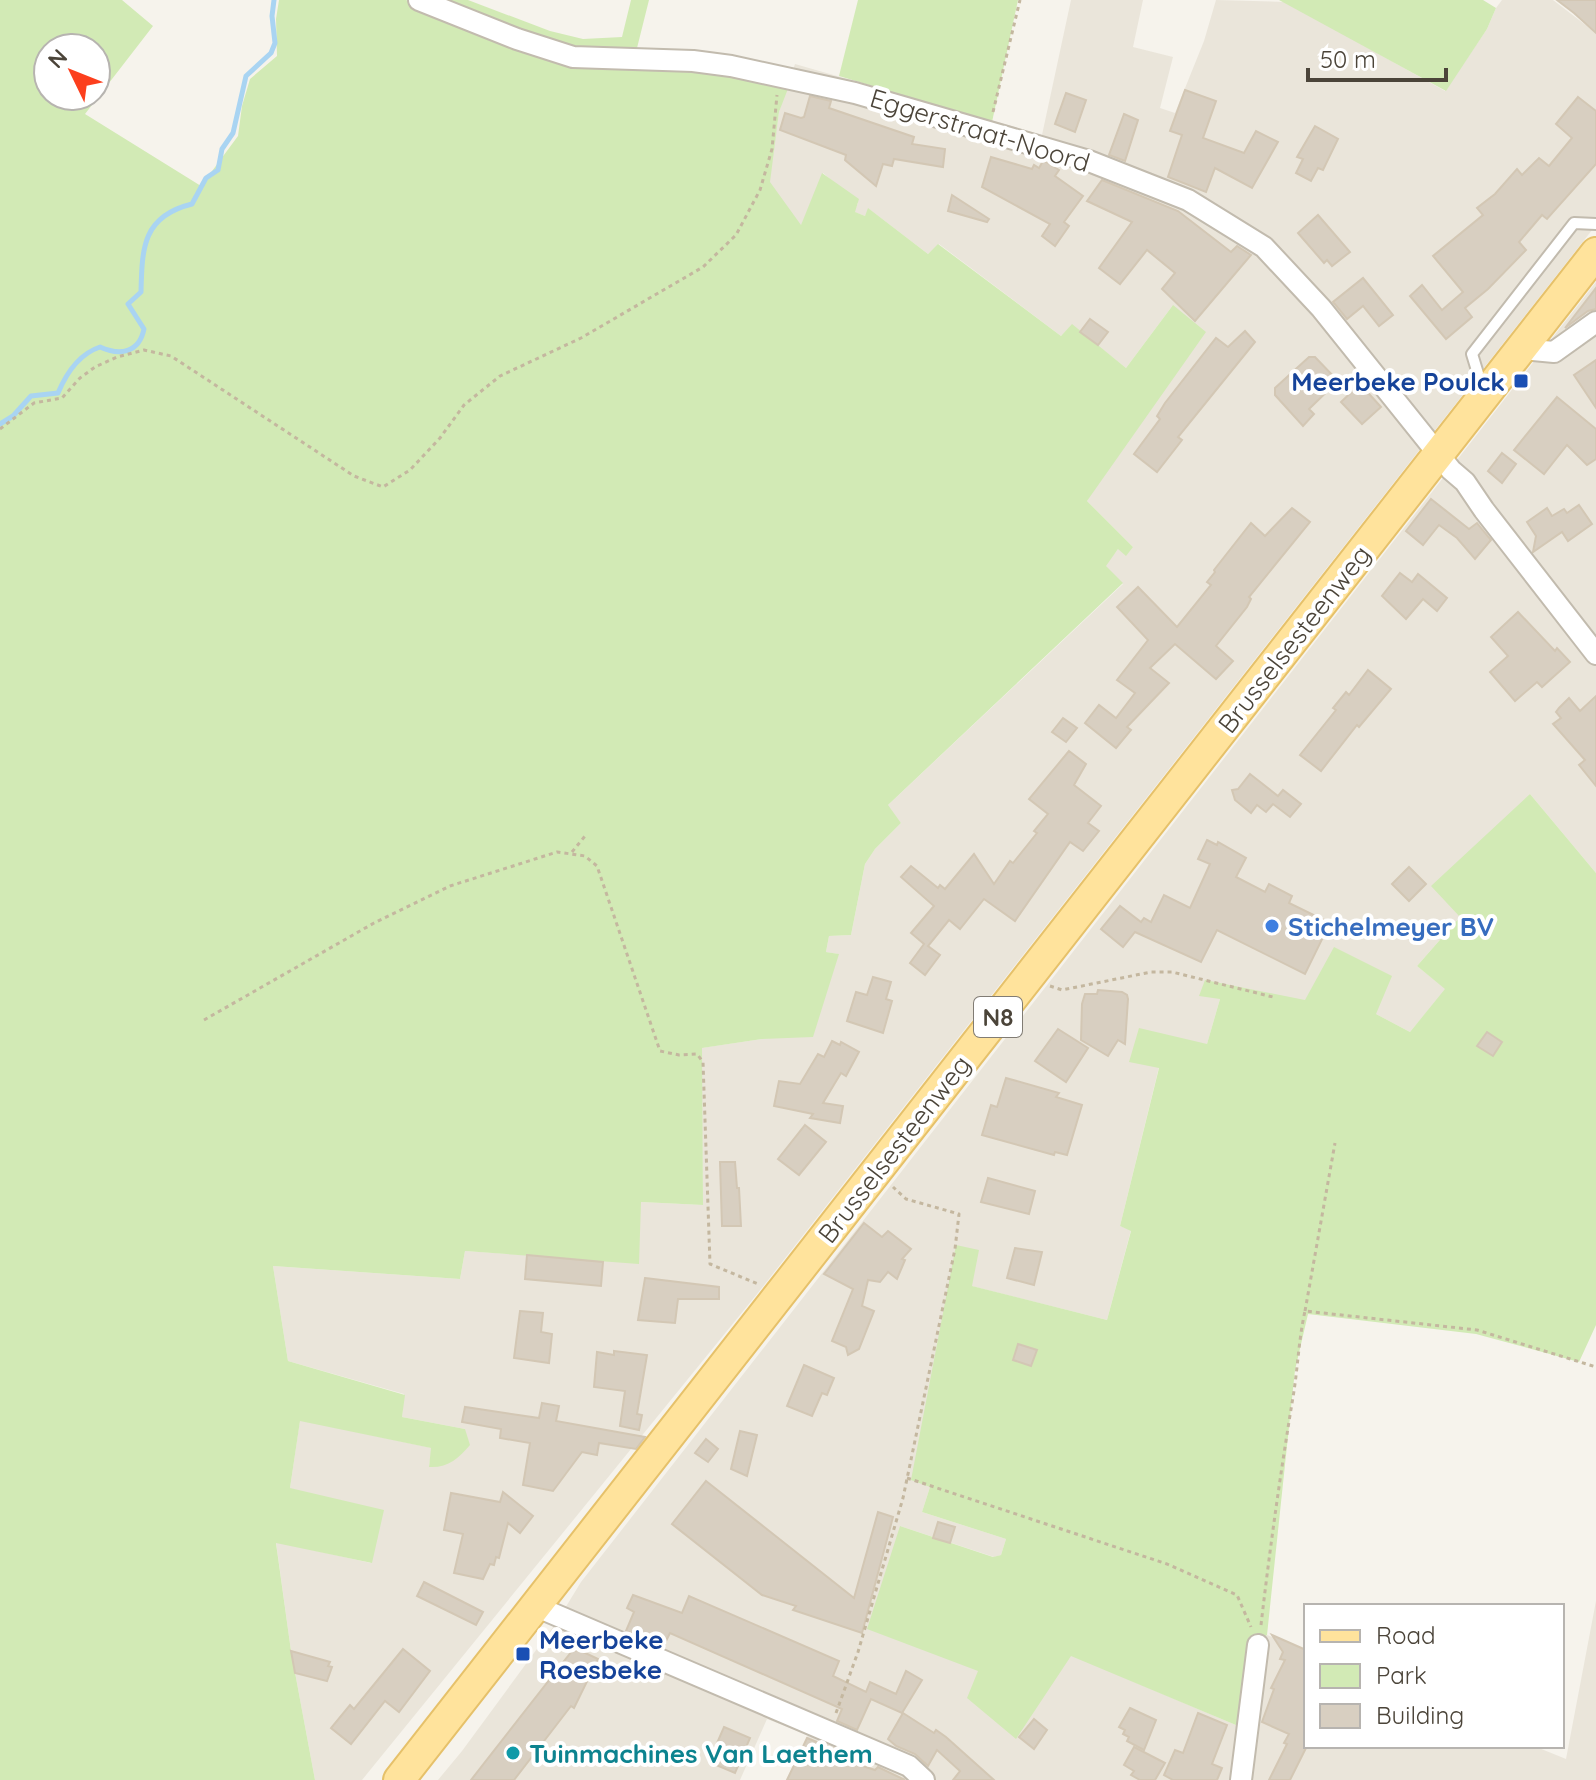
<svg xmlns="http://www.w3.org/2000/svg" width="1596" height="1780" font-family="Quicksand,sans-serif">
	<rect width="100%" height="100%" fill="#f6f3ec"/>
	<g fill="#eae5da">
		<path d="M1071 0H1143L1133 47 1173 57 1160 108 1175 113 1204 41 1216 0 1286 2 1445 91 1487 29 1496 8 1502 0H1553L1596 33V225L757 1294 362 1780H315L291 1651 276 1542 371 1563 290 1488 300 1420 432 1448 429 1466 465 1429 402 1417 404 1394 288 1361 273 1266 460 1279 465 1251 527 1255 641 1202 703 1205 701 1048 762 1039 838 954 826 952 829 936 851 935 865 864 875 849 901 823 887 806 1123 584 1105 566 1118 549 1133 547 1087 501 1173 305 1126 368 1072 325 1061 336 939 244 928 254 869 209 865 216 854 212 858 203 823 173 801 226 769 183 779 112 795 64 1042 135Z"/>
		<path d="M1596 282V873L1530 794 1460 917 1417 966 1446 989 1410 1032 1376 1014 1306 1000 1220 999 1207 1044 1159 1067 1120 1226 1131 1230 1107 1320 971 1286 957 1245 930 1487 922 1512 1006 1539 1001 1555 994 1557 900 1526 1071 1655 1243 1728 1256 1640 1267 1635 1306 1650V1746H1534L1566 1759 1596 1601V1780H786L808 1735 767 1719 740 1780H438L462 1751 556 1623 581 1582Z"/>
	</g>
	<g fill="#d2eab5" fill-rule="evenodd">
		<path d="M0 0H122L153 26 85 114 201 186 238 136 242 106 250 79 277 56 276 19 279 0H406L561 61 746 75 789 86 779 112 770 182 801 225 822 173 859 199 855 212 865 216 868 208 928 254 938 244 1061 336 1072 324 1126 368 1173 305 1206 332 1087 501 1133 547 1126 556 1118 549 1106 566 1123 583 888 805 901 823 875 849 865 864 851 935 829 936 826 952 839 954 813 1037 762 1039 702 1048 703 1205 641 1202 639 1264 465 1251 460 1279 273 1266 288 1361 405 1395 402 1417 465 1429 470 1445C458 1459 448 1468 429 1467L431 1448 300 1421 290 1488 384 1510 372 1563 276 1543 291 1651 315 1780H0ZM48 48H96V96H48Z"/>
		<path d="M443 0H468L550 31 583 39 622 37 631 0H649L636 52 587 50 558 44Z"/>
		<path d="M858 0H1018L992 122 839 76Z"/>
		<path d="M1279 0H1483L1496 8 1487 29 1446 91Z"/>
		<path d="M1530 794 1596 873V1325L1579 1362 1476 1334 1308 1314 1295 1370 1267 1635 1256 1641 1243 1728 1071 1656 1016 1739 967 1698 978 1671 867 1629 900 1526 993 1557 1001 1555 1006 1539 922 1512 930 1487 911 1480 956 1245 979 1250 972 1286 1107 1320 1131 1231 1120 1226 1159 1068 1129 1062 1139 1028 1207 1044 1220 999 1199 996 1205 980 1305 1000 1334 947 1392 976 1376 1014 1410 1032 1445 989 1417 966 1460 917 1431 886Z"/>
	</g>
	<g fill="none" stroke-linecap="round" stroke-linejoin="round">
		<path stroke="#a9d4f2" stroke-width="5" d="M0 424 13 416 31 396 58 393C66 374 79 354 100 347 120 356 139 353 144 329L128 304 141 292C142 247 143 216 192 204L206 178 218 170 222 149 233 133 246 76 271 53 275 43 272 16 274 0"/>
	</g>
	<g fill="#d8cfc1" stroke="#d3c7b4" stroke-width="2">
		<path d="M1557 0H1596V33L1574 13Z"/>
		<path d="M1185 90 1216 101 1203 138 1244 153 1256 131 1278 142 1252 188 1215 168 1206 192 1168 177 1182 135 1170 131Z"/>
		<path d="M1066 93 1086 100 1075 132 1055 124Z"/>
		<path d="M810 96 831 101 829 108 914 137 912 144 945 149 943 167 894 159 892 166 883 164 876 186 845 160 846 155 780 130 785 113 801 118 804 117Z"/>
		<path d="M1578 97 1596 111V164L1547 219 1542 215 1519 242 1526 250 1488 289 1465 308 1472 317 1446 339 1410 296 1422 285 1442 310 1463 292 1433 256 1483 215 1477 208 1495 194 1517 169 1522 175 1539 158 1549 166 1572 138 1556 124Z"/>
		<path d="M1124 114 1138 120 1125 161 1109 155Z"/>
		<path d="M1315 126 1338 139 1323 170 1318 168 1311 181 1296 173 1303 159 1297 157Z"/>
		<path d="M991 157 1032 169 1034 165 1039 168 1043 161 1046 162 1059 170 1055 176 1083 196 1064 222 1069 226 1055 246 1042 236 1050 224 982 187Z"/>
		<path d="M1102 180 1178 211 1231 252 1237 246 1251 255 1195 321 1162 289 1175 273 1147 250 1120 284 1099 268 1132 222 1087 201Z"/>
		<path d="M952 195 989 219 987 222 948 211Z"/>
		<path d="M1318 215 1350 252 1332 266 1327 260 1324 263 1298 233Z"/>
		<path d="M1363 278 1393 315 1379 326 1363 306 1347 319 1333 302Z"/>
		<path d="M1596 288V309L1588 311 1565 328Z"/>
		<path d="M1090 319 1108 332 1098 345 1080 332Z"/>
		<path d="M1245 331 1255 342 1178 437 1182 440 1157 472 1134 454 1160 419 1157 416 1165 403 1216 338 1228 347Z"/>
		<path d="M1309 357H1315L1338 381 1309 409 1314 414 1303 426 1275 395V388Z"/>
		<path d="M1596 360V408L1574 375Z"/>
		<path d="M1360 384 1381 407 1362 424 1341 402Z"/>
		<path d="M1557 397 1596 429V459L1587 465 1567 445 1544 474 1514 450Z"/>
		<path d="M1502 453 1516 464 1502 483 1488 471Z"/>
		<path d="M1431 499 1469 529 1477 523 1491 540 1475 559 1457 538 1439 525 1423 545 1406 531Z"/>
		<path d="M1579 505 1592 524 1568 541 1562 532 1533 552 1536 536 1527 522 1547 508 1552 516 1564 509 1567 513Z"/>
		<path d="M1292 508 1310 522 1249 597 1251 599 1247 607 1216 646 1233 661 1216 679 1175 644 1150 668 1169 683 1127 727 1131 730 1116 748 1085 723 1099 705 1116 718 1135 693 1117 680 1148 640 1117 607 1138 587 1177 627 1211 585 1207 582 1215 572 1214 570 1251 523 1265 536Z"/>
		<path d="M1400 573 1412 582 1418 574 1447 598 1437 611 1423 599 1406 619 1382 596Z"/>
		<path d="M1518 612 1555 651 1557 648 1570 662 1542 687 1537 682 1515 701 1490 672 1508 656 1491 637Z"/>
		<path d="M1368 670 1391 689 1359 727 1357 725 1321 771 1300 755 1336 710 1333 708 1346 692 1349 695Z"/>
		<path d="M1596 696V786L1579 765 1585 760 1553 724 1561 718 1556 712 1559 708 1569 698 1580 711Z"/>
		<path d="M1063 718 1077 728 1066 742 1052 732Z"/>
		<path d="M1069 751 1086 764 1074 785 1101 806 1088 823 1099 831 1083 851 1070 842 1015 921 984 899 960 929 949 920 928 946 940 955 925 975 910 963 924 944 911 933 934 906 901 877 911 866 938 888 940 885 945 889 974 854 994 884 1010 861 1013 863 1037 833 1034 831 1048 814 1029 799Z"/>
		<path d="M1250 774 1278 796 1283 790 1301 804 1290 817 1273 804 1266 812 1257 805 1251 813 1235 800 1232 790 1238 789Z"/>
		<path d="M1207 840 1217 845 1218 842 1246 858 1236 877 1265 892 1269 884 1292 896 1289 903 1330 923 1305 974 1217 930 1201 962 1135 932 1123 947 1101 929 1120 906 1141 922 1144 918 1151 922 1164 895 1190 908 1210 864 1198 859Z"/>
		<path d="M1409 867 1426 884 1409 901 1392 884Z"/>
		<path d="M873 977 891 982 886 999 892 1001 883 1033 847 1021 856 992 867 995Z"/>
		<path d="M1098 990 1122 992 1127 995 1128 999 1125 1044 1118 1040 1108 1056 1081 1040 1082 1004 1085 994H1097Z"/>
		<path d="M1058 1029 1088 1048 1066 1082 1035 1061Z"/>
		<path d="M1487 1032 1502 1042 1493 1056 1477 1046Z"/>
		<path d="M832 1041 840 1045 841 1042 859 1052 846 1076 841 1073 823 1103 843 1106 840 1123 810 1118 813 1114 774 1106 779 1081 800 1084 818 1054 824 1057Z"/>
		<path d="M1006 1078 1059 1093 1056 1097 1082 1105 1067 1155 1055 1152 1054 1155 982 1135 991 1105 997 1107Z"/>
		<path d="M805 1125 826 1142 799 1175 778 1159Z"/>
		<path d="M720 1162H735L737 1188H739L741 1226H722Z"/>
		<path d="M988 1178 1035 1191 1029 1214 981 1202Z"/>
		<path d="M864 1223 882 1237 888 1231 911 1249 902 1259 905 1260 897 1279 888 1272 880 1282 868 1280 862 1306 874 1311 859 1349 848 1355 846 1347 832 1341 853 1289 824 1274Z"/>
		<path d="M1015 1248 1042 1252 1034 1285 1007 1278Z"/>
		<path d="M527 1255 603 1262 601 1286 525 1279Z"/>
		<path d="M645 1278 719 1287V1299H678L675 1323 638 1320Z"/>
		<path d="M520 1311 543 1313 541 1332 552 1334 549 1363 514 1358Z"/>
		<path d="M1018 1344 1037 1350 1031 1366 1013 1360Z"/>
		<path d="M614 1351 647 1355 637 1414 642 1415 639 1430 620 1426 625 1391 594 1387 597 1352 614 1355Z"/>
		<path d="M804 1365 834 1378 827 1395 822 1393 812 1416 787 1406Z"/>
		<path d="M542 1403 559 1406 556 1421 645 1437 636 1449 599 1443 597 1455 582 1452 553 1491 523 1485 530 1443 500 1438 501 1429 462 1422 465 1407 539 1418Z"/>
		<path d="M740 1431 757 1435 747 1476 731 1469Z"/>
		<path d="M706 1439 718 1449 708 1462 695 1453Z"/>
		<path d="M706 1481 854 1598 878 1512 893 1517 862 1633 793 1610 796 1606 762 1595 672 1524Z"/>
		<path d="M503 1492 533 1516 520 1533 508 1523 499 1558 496 1557 494 1565 490 1564 483 1579 454 1573 463 1534 444 1530 451 1493 500 1502Z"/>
		<path d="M938 1522 955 1527 950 1543 933 1538Z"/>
		<path d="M424 1582 483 1612 476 1625 417 1596Z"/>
		<path d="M633 1595 682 1613 689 1596 839 1661 833 1676 866 1692 870 1682 896 1694 906 1671 922 1680 902 1713 871 1699 857 1730 837 1721 842 1709 670 1633 663 1647 626 1631 634 1612 627 1608Z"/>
		<path d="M1272 1635 1306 1650 1307 1746 1290 1780H1269L1287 1744 1284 1743 1289 1734 1262 1722 1274 1689 1271 1688 1285 1660 1280 1659 1283 1652Z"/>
		<path d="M403 1649 430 1671 399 1712 385 1701 351 1744 331 1728 350 1705 354 1709Z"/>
		<path d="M579 1650 598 1659 574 1708 571 1706 514 1780H471L572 1651Z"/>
		<path d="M291 1651 330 1662 328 1666 332 1667 327 1681 295 1673Z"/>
		<path d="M1130 1708 1156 1720 1144 1750 1127 1741 1129 1737 1123 1734 1125 1730 1119 1727Z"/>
		<path d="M903 1713 934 1733 936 1730 946 1737 994 1780H953L960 1771 937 1750 928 1766 915 1754 896 1746 888 1739Z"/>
		<path d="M1198 1713 1227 1725 1212 1764 1222 1768 1217 1780H1173L1164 1775 1175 1750 1183 1753Z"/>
		<path d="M1034 1719 1047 1730 1034 1749 1019 1737Z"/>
		<path d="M724 1727 750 1738 735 1773 716 1765 721 1753 714 1750Z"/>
		<path d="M807 1738 847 1754 844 1760 875 1770 878 1767 905 1780H787Z"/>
		<path d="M1134 1747 1165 1763 1155 1780H1140L1131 1775 1134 1771 1124 1765Z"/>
	</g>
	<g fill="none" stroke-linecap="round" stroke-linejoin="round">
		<defs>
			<path id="lane" d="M1483 390 1472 354 1574 223 1596 224"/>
			<g id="street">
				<path d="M419 0 517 39 573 57 693 61 731 66 855 93 1089 161 1188 200 1264 247 1321 308 1451 470 1465 482 1484 510 1596 654"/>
				<path d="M1521 349 1554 352 1596 322"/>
				<path d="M535 1606 909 1766 924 1780"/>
				<path d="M1241 1780 1258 1645"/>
			</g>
			<path id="primary" d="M399 1780 1596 253"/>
		</defs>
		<use href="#lane" stroke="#c2bbae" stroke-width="14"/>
		<use href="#street" stroke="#c2bbae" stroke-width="24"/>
		<use href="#primary" stroke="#e6c16a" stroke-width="34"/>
		<g stroke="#c4b79f" stroke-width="3" stroke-dasharray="4 4" stroke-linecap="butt">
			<path d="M993 112 1020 0"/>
			<path d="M0 429 34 403 62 398 80 378 95 367 117 357 144 350 171 356 354 476 383 487 410 470 440 438 464 405 500 376 581 338 703 267 736 235 760 190 772 149 777 95"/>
			<path d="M572 852 585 836"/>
			<path d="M1050 986 1062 990 1151 972H1172L1273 997"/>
			<path d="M204 1020 374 923 450 886 557 852 585 856 597 866 660 1051 679 1055 697 1054 703 1062 710 1264 758 1284"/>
			<path d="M1305 1311 1335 1143"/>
			<path d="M907 1478 1167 1564 1237 1595 1251 1627"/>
			<path d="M1261 1625C1270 1547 1281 1469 1294 1391 1298 1364 1299 1338 1305 1311L1477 1330 1596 1367"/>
			<path d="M836 1713 858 1652 903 1498 955 1249 959 1214 906 1199 893 1187"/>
		</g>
		<use href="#lane" stroke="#fff" stroke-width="10"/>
		<use href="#street" stroke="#fff" stroke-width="20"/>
		<use href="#primary" stroke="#ffe39c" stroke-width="30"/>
	</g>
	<g fill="#1a4fb4" stroke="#fff" stroke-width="3">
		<rect x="1513" y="373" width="16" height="16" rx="4"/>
		<rect x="515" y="1646" width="16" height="16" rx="4"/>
	</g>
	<circle fill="#3f7fe0" stroke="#fff" stroke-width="3" cx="1272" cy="926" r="8"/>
	<circle fill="#0f9aa8" stroke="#fff" stroke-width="3" cx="513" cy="1753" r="8"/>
	<g text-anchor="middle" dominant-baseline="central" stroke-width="8" stroke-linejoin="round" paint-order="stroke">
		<rect fill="#fff" stroke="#817c74" stroke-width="2" x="974" y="997" width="48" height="40" rx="6"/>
		<g font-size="24" font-weight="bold" fill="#4b4439">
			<text x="998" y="1017">N8</text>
		</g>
		<g font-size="26" fill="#4b4439" stroke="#fff">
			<text transform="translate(980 130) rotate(17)">Eggerstraat-Noord</text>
			<text transform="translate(1294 639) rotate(-52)">Brusselsesteenweg</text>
			<text transform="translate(894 1149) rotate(-52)">Brusselsesteenweg</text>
		</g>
		<g font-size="26" font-weight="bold" fill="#164399" stroke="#fff" text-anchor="end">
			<text x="1505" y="381">Meerbeke Poulck</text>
			<text x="539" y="1639" text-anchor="start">Meerbeke<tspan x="539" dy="30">Roesbeke</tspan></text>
		</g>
		<g font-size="26" font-weight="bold" fill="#366cbe" stroke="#fff" text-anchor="start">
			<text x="1288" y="926">Stichelmeyer BV</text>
		</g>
		<g font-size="26" font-weight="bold" fill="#0d838f" stroke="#fff" text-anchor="start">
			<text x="529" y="1753">Tuinmachines Van Laethem</text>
		</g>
	</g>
	<rect x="1304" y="1604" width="260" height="144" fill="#ffffff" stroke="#b7b4b0" stroke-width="2"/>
	<rect x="1320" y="1630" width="40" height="12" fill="#ffe39c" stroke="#b7b4b0" stroke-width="2"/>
	<text x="1376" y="1644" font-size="24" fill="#4b4439">Road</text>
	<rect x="1320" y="1664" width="40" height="24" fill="#d2eab5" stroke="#b7b4b0" stroke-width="2"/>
	<text x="1376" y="1684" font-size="24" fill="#4b4439">Park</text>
	<rect x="1320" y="1704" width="40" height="24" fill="#d8cfc1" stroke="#b7b4b0" stroke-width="2"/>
	<text x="1376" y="1724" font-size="24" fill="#4b4439">Building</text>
	<g transform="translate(72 72) rotate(313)"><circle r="38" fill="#ffffff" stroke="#b7b4b0" stroke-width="2"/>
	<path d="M0-6L14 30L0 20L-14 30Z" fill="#fc3f1d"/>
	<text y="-12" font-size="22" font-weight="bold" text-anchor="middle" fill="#4b4439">N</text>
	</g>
	<path d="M1308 68v12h138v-12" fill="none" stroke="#4b4439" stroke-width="4"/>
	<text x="1320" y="68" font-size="24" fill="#4b4439" stroke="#ffffff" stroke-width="6" paint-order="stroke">50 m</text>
</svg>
